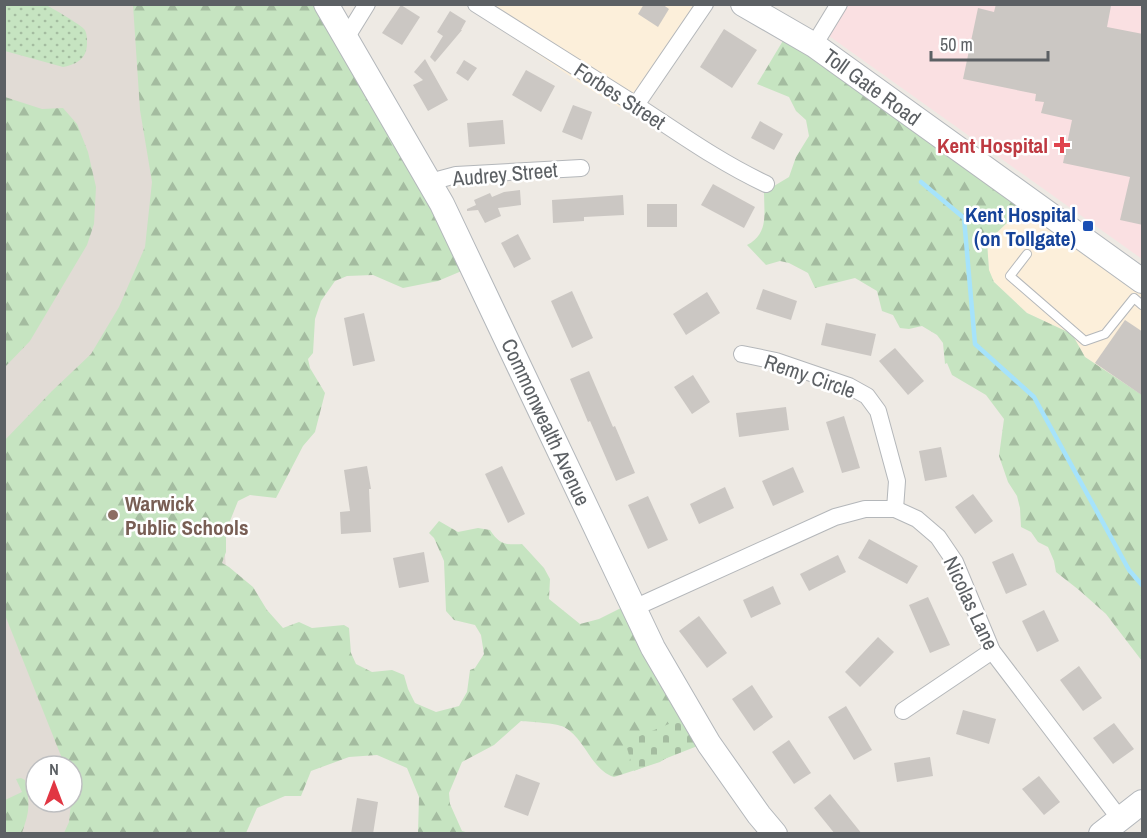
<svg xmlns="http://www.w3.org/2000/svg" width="1147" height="838" font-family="'Archivo Narrow',sans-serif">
	<defs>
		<pattern id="grass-dots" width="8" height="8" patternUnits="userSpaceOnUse" patternTransform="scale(1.5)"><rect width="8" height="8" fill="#c6e4c1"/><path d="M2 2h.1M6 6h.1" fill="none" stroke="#a4bca0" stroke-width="1.8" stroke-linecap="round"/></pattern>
		<pattern id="forest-firs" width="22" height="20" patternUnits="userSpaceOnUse" patternTransform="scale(1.5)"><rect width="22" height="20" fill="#c6e4c1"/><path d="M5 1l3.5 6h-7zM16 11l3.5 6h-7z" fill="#a4bca0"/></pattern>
		<pattern id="cemetery-stones" width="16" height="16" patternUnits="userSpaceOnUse" patternTransform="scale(1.5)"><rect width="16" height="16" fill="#c6e4c1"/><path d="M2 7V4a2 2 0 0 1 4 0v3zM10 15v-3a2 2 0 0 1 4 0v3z" fill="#a4bca0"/></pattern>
	</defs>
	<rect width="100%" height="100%" fill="#eeeae4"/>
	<g fill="#fcefda">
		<path d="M466 5H704L638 111 627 112 580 83Z"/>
		<path d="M1024 202 1142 282V395L1085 357 1072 334 1027 313 994 282 989 271 987 242 1012 218Z"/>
	</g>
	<path fill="#e1dbd5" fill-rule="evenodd" d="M5 5H312L203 264 246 833 5 834ZM36 766H72V802H36Z"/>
	<path fill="#fae0e2" d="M841 5H1142V259L822 31Z"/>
	<path fill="url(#grass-dots)" d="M4 5C17 4 31 2 43 4 48 5 81 25 84 29 87 32 87 39 87 43 87 58 78 64 63 67L5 51Z"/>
	<g fill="url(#forest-firs)">
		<path d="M133 5H329L464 270 438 281 403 288 373 275 347 276 335 281 321 301 315 319 313 353 308 359 310 368 325 393 315 432 303 446 276 498 250 495 238 501 226 531V552L222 563 229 567 253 587 267 610 283 628 299 622 312 628 344 625 349 628 351 653 356 664 372 672 392 670 404 675 408 689 415 703 436 712 459 706 467 692 470 670 475 668 484 654 481 635 475 625 454 620 446 611 444 561 434 538 429 533 439 521 458 532 478 528 490 530C500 545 505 545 522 544L544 568 550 579 549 599 580 624 599 619 631 603 701 736 660 762 614 777C591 770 585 738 564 727 556 723 531 722 521 721L494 745 462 762 449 793 450 804 462 831 469 833H418L419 797 407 768 377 755 349 757 311 771 301 796H285L257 808 246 833H64L69 822 71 802H72V766H65L5 615 4 441 52 391 91 354 119 307 145 247 152 182 140 110Z"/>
		<path d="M784 39 1024 202 1012 218 987 242 989 270 994 282 1027 313 1072 334 1085 357 1142 395V661L1106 614 1079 590 1056 572 1054 561 1048 547 1038 542 1031 532 1021 527 1020 508 1017 496 1008 482 999 456 1004 419 986 395 952 375 947 363 945 364 943 343 937 335 922 326 909 329 900 328 893 315 882 311 877 291 855 278 815 288 808 273 789 263 780 261 766 265 747 245C769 234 764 213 764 192L789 177 796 157 809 136 806 120 796 111 789 97 757 84Z"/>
		<path d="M5 97 42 109 63 108 77 124 88 152 96 187 94 224 87 245 30 341 5 367Z"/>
		<path d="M21 778 25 780C30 804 30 810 22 833H5V800L22 792 16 779Z"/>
	</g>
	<path fill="url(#cemetery-stones)" d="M681 719 700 745 634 771 625 742Z"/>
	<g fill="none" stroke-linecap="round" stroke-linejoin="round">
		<path stroke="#a6e3fb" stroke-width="4.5" d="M921 182 964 218 975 344 1034 397 1129 570 1142 585"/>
	</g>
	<g fill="#cbc7c3">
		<path d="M644 4H662L669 9 658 27 638 14Z"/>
		<path d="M996 4H1102L1111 6 1107 27 1143 34V225L1120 220 1130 177 1063 163 1072 120 1041 113 1044 102 1035 101 1036 94 963 79 978 8 994 12Z"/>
		<path d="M401 5 420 17 402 45 382 33Z"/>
		<path d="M450 11 466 21 461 30H462L435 62 430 57 443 36 437 32Z"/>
		<path d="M724 29 757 50 732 88 700 67Z"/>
		<path d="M425 59 448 100 428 111 413 85 423 80 414 72Z"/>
		<path d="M464 60 477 68 468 81 456 73Z"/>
		<path d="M526 70 555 86 541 112 512 95Z"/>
		<path d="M573 105 592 112 582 140 562 132Z"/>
		<path d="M503 120 505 144 469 147 467 123Z"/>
		<path d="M760 121 783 134 774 150 751 138Z"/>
		<path d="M713 184 755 207 744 228 701 205Z"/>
		<path d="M520 190 521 205 498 208 501 216 485 223 478 210 467 211V209L476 205 474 200 490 193 492 197 504 192Z"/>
		<path d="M623 195 624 215 584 217V221L553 223 552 200Z"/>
		<rect x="647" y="204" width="30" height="23"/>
		<path d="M518 234 531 259 514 268 501 243Z"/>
		<path d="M763 289 797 301 791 320 756 309Z"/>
		<path d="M572 291 593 338 572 348 551 301Z"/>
		<path d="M707 292 720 313 686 335 673 314Z"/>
		<path d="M364 313 375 361 353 366 344 318Z"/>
		<path d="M1125 320 1143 332V396L1095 363Z"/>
		<path d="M826 323 876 334 871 356 821 345Z"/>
		<path d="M895 348 924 381 908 395 879 361Z"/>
		<path d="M589 371 613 427 615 426 635 473 616 481 590 421 588 422 570 379Z"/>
		<path d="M693 375 710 402 692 414 674 387Z"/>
		<path d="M786 407 789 430 739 437 736 413Z"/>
		<path d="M844 416 860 468 842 473 826 422Z"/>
		<path d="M941 447 947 477 925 481 919 451Z"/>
		<path d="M367 466 371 489H369L371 532 341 534 340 512 350 511 344 470Z"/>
		<path d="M502 466 525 514 508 523 485 474Z"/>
		<path d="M793 467 804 492 773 506 762 481Z"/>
		<path d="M725 487 734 508 699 524 690 504Z"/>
		<path d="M973 494 993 521 975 534 955 507Z"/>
		<path d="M648 496 668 540 648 549 628 505Z"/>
		<path d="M869 539 918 566 907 584 858 558Z"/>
		<path d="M424 552 429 582 399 588 393 558Z"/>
		<path d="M1013 553 1027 585 1006 594 992 562Z"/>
		<path d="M838 555 846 572 809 591 800 574Z"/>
		<path d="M773 586 781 604 751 618 743 600Z"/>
		<path d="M928 597 950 645 930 653 909 605Z"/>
		<path d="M1044 610 1059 641 1037 652 1022 621Z"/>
		<path d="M699 616 727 653 707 668 679 631Z"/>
		<path d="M878 637 894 652 860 687 845 672Z"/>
		<path d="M1079 666 1102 698 1083 711 1060 680Z"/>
		<path d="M752 685 773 717 754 731 732 699Z"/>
		<path d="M846 706 872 750 854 760 828 717Z"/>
		<path d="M963 710 996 719 989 744 956 734Z"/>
		<path d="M1114 723 1134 749 1113 764 1093 738Z"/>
		<path d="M789 740 811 773 794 784 772 752Z"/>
		<path d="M930 757 933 776 897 782 894 763Z"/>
		<path d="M516 774 540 783 528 816 504 807Z"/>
		<path d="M1039 776 1060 802 1044 815 1022 789Z"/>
		<path d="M830 794 862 834H835L814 808Z"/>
		<path d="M357 798 378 802 373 834H351Z"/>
	</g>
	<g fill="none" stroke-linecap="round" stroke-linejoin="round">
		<defs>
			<path id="lane" d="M1027 254 1010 276 1085 341 1105 334 1134 298 1142 305"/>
			<g id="street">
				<path d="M476 4C529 38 583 71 636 105 679 133 719 162 766 184"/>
				<path d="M346 38 367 4"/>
				<path d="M814 45 839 4"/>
				<path d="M636 105 705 4"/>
				<path d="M430 182 456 175 581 168"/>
				<path d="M742 354 776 361 849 386 867 396 878 411 897 481 895 509"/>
				<path d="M634 608 835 517 865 509H895L917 519 938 537 955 562 992 651 1120 819"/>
				<path d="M903 711 992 651"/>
			</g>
			<g id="secondary">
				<path d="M326 4 442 204 653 648 709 744 759 815 775 834"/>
				<path d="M743 4 814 45 1142 281"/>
				<path d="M1101 834 1142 802"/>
			</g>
		</defs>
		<use href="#lane" stroke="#b4b7ba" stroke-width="10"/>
		<use href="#street" stroke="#b4b7ba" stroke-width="18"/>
		<use href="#secondary" stroke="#b3b7bb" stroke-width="26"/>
		<use href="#lane" stroke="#fff" stroke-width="8"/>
		<use href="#street" stroke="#fff" stroke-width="16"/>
		<use href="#secondary" stroke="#fff" stroke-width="24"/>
	</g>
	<path fill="#e0444e" stroke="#fff" stroke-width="2" d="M1059 136h6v6h6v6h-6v6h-6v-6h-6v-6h6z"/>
	<rect fill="#1a4fb4" stroke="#fff" stroke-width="2" x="1082" y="220" width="12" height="12" rx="3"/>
	<circle fill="#8d6e63" stroke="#fff" stroke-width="2" cx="113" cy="515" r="6"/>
	<g text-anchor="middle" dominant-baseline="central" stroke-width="5" stroke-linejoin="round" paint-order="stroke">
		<g font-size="21" fill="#5c6064" stroke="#fff">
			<text transform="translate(872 87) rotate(36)">Toll Gate Road</text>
			<text transform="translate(620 96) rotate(33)">Forbes Street</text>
			<text transform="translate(505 174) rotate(-5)">Audrey Street</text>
			<text transform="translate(810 376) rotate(19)">Remy Circle</text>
			<text transform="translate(546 422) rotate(65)">Commonwealth Avenue</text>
			<text transform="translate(971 603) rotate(65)">Nicolas Lane</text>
		</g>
		<g font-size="21" font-weight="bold" fill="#be3a42" stroke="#fff" text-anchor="end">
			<text x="1048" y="145">Kent Hospital</text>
		</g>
		<g font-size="21" font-weight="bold" fill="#164399" stroke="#fff" text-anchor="end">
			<text x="1076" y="214">Kent Hospital<tspan x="1076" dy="24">(on Tollgate)</tspan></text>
		</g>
		<g font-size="21" font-weight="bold" fill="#785e54" stroke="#fff" text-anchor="start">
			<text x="125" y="503">Warwick<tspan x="125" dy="24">Public Schools</tspan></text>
		</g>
	</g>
	<rect width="1147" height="838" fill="none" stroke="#5c6064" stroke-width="12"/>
	<g transform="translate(54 784)"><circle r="28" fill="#ffffff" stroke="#bebfc1" stroke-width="1.5"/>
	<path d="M0-4.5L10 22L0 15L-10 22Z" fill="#e13643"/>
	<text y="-9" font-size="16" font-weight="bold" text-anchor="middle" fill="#5c6064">N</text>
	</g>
	<path d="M931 51v9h117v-9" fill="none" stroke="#5c6064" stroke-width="3"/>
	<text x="940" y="51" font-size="18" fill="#5c6064" stroke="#ffffff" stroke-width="4.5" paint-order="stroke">50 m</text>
</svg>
